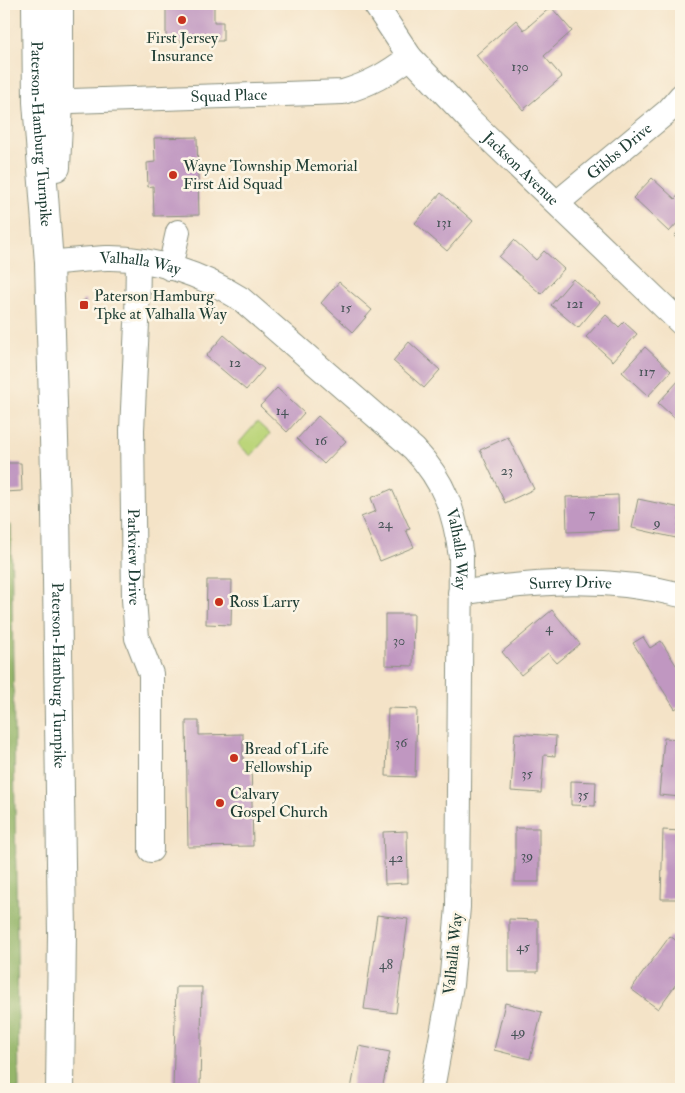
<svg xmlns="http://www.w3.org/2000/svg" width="685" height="1093" font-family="'IM FELL Double Pica',serif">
	<rect width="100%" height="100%" fill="#fcf5e5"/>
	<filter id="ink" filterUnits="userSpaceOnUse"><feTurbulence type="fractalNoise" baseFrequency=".02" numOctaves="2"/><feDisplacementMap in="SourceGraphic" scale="10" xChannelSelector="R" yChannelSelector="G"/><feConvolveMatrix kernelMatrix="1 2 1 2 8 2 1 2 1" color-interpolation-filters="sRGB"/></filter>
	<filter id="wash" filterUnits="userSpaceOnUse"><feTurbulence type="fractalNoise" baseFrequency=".0096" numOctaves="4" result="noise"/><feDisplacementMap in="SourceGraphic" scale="20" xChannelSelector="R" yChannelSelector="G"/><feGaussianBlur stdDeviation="1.12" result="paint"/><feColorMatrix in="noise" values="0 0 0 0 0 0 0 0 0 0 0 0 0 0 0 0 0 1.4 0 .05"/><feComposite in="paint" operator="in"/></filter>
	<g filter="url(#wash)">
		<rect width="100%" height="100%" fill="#f4e3c7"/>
		<path fill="#bcd57a" stroke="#6e8957" d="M257 422 270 434 251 456 238 444Z"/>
		<path fill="#95b66a" stroke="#5a7a4f" d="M4 525H11L19 1089H4Z"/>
		<g id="blocks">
			<g fill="#c097c1">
				<path d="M166 4H214V22H223V41H166Z"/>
				<path d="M551 7 572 31 544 56 562 77 523 110 476 55 516 20 524 30Z"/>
				<path d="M197 137 199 215 154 216 153 186 148 187 147 163 155 162 154 138Z"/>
				<path d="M652 178 675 199 681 192V219L669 232 633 198Z"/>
				<path d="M441 193 473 221 447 251 415 223Z"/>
				<path d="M681 229V243L674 236Z"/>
				<path d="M514 240 536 260 544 251 564 269 541 294 499 257Z"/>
				<path d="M573 279 600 302 578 328 551 305Z"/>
				<path d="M339 282 372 310 353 332 321 303Z"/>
				<path d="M86 300V309H82V301Z"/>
				<path d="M606 315 619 327 624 322 637 334 613 361 586 337Z"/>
				<path d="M224 335 264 369 246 390 206 356Z"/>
				<path d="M409 342 440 370 424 388 393 361Z"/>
				<path d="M645 347 671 371 648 396 622 372Z"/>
				<path d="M681 378V424L658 403Z"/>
				<path d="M277 388 304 413 287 432 260 406Z"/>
				<path d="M318 416 346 441 324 464 297 439Z"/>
				<path d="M508 437 534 489 505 503 480 450Z"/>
				<path d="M4 463H21L22 491 4 492Z"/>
				<path d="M392 489 410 529 406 530 414 547 380 561 361 517 376 511 371 498Z"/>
				<path d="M618 495 619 530 567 532 566 497Z"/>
				<path d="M638 499 681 508 676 538 632 528Z"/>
				<path d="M207 580H232L231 625 206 624Z"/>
				<path d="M552 610 580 644 557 663 548 653 521 675 502 652Z"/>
				<path d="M385 614H414L413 666 385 665Z"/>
				<path d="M643 637 650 648 661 641 681 673V705L675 709 633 643Z"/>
				<path d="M388 708 417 709 415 777 386 776Z"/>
				<path d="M186 721H199V735L243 734V760H251L253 846 188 847Z"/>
				<path d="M515 733 556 736 555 756 544 755 541 793 511 791Z"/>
				<path d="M664 738 681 739V797L659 795Z"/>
				<path d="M571 781 596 782 595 806 571 805Z"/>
				<rect x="515" y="828" width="24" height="54"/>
				<path d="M663 830 681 831V899H661Z"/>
				<path d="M407 831 408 883 385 884 383 832Z"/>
				<path d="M377 915 408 919 396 1013 364 1009Z"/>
				<path d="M509 919 538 920V972H509Z"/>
				<path d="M670 936 681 944V977L658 1009 631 989Z"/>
				<path d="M176 987H202L200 1089H173Z"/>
				<path d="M505 1003 542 1012 530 1059 494 1050Z"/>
				<path d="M359 1046 390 1052 382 1089H351Z"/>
			</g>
		</g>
	</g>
	<g filter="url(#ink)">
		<use href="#blocks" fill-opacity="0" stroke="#8a907e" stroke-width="1"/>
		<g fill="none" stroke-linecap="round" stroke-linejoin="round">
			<defs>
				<g id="minor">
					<path id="s1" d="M375 4 410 57 472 122 681 323"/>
					<path id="s2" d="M41 102 343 92C370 84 387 74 410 57"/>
					<path id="s3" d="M557 203 668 111 681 96"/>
					<path id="s4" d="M138 261 137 323 132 430 134 599 137 638 151 674V850"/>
					<path id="s5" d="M49 263C68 261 88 259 107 258 153 257 203 275 241 299L414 449C445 482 455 513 461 557L458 907 451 985 432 1089"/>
					<path d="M170 268 178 232"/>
					<path id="s6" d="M460 593C536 581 606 576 681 595"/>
				</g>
				<g id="major">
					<path id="s7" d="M36 4 37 102 49 263 56 509 62 934 60 1089"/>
					<path d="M56 167 59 101V4"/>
				</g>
			</defs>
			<use href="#minor" stroke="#8a907e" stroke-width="26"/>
			<use href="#major" stroke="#8a907e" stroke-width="30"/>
			<use href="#minor" stroke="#fff" stroke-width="24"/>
			<use href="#major" stroke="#fff" stroke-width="28"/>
		</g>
	</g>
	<g fill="#c8321e" stroke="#fcf5e5" stroke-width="2">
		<circle cx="182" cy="20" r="5"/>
		<circle cx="173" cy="175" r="5"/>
		<rect x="79" y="300" width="10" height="10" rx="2.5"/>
		<circle cx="219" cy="602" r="5"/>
		<circle cx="234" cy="758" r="5"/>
		<circle cx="220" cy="803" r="5"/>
	</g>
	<g text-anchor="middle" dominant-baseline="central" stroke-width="5" stroke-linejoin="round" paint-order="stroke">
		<g font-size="14" fill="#475457">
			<text x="520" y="66">130</text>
			<text x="444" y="222">131</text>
			<text x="575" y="303">121</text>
			<text x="346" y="307">15</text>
			<text x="235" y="362">12</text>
			<text x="647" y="371">117</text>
			<text x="282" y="410">14</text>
			<text x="321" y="440">16</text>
			<text x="507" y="470">23</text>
			<text x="592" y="513">7</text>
			<text x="657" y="522">9</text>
			<text x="385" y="523">24</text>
			<text x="549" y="627">4</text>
			<text x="399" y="640">30</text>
			<text x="401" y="742">36</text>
			<text x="527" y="773">35</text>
			<text x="583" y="794">35</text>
			<text x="527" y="855">39</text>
			<text x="396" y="857">42</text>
			<text x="523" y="946">45</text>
			<text x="386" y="964">48</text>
			<text x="518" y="1031">49</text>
		</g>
		<g font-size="16" fill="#1f3d34" stroke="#fcf5e5" text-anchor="start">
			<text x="182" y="38" text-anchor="middle">First Jersey<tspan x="182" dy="18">Insurance</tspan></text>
			<text x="183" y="166">Wayne Township Memorial<tspan x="183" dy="18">First Aid Squad</tspan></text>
			<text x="94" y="296">Paterson Hamburg<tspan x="94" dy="18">Tpke at Valhalla Way</tspan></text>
			<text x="229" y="602">Ross Larry</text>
			<text x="244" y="749">Bread of Life<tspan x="244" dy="18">Fellowship</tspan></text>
			<text x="230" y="794">Calvary<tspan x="230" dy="18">Gospel Church</tspan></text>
		</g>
		<g font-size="16" fill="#1f3d34" stroke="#fcf5e5">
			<text stroke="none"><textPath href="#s2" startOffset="188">Squad Place</textPath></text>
			<text stroke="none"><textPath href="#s7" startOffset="130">Paterson-Hamburg Turnpike</textPath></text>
			<text stroke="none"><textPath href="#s3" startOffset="81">Gibbs Drive</textPath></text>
			<text stroke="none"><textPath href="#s1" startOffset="221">Jackson Avenue</textPath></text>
			<text stroke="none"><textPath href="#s5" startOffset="92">Valhalla Way</textPath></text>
			<text stroke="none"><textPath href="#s5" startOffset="541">Valhalla Way</textPath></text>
			<text stroke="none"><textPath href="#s4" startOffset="296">Parkview Drive</textPath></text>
			<text stroke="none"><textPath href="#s6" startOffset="111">Surrey Drive</textPath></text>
			<text stroke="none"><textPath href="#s7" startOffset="672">Paterson-Hamburg Turnpike</textPath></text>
			<text transform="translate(453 954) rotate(-84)">Valhalla Way</text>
		</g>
	</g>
	<rect width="685" height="1093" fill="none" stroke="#fcf5e5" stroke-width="20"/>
</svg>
